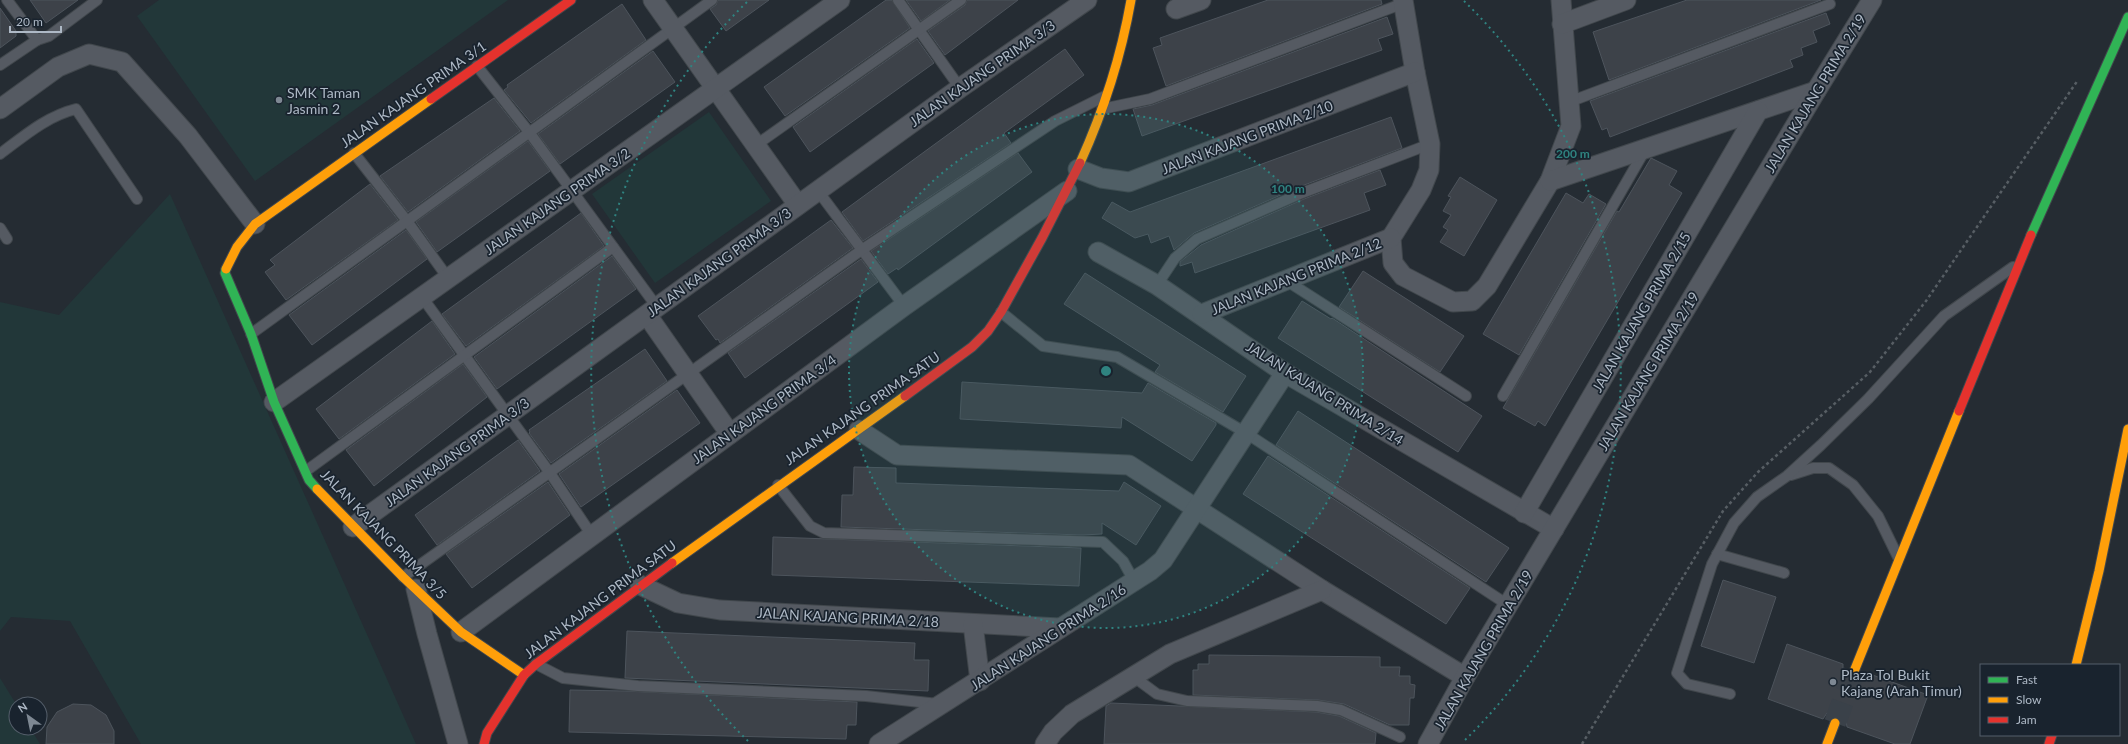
<svg xmlns="http://www.w3.org/2000/svg" width="2128" height="744" font-family="Lato,sans-serif">
	<rect width="100%" height="100%" fill="#252c33"/>
	<g fill="#223739">
		<path d="M159 0H508L255 181 137 16Z"/>
		<path d="M709 112 771 201 655 283 592 194Z"/>
		<path d="M170 194 416 744H141L70 621 11 617 0 631V302L59 315Z"/>
		<path d="M0 678 16 704V728H30L40 744H0Z"/>
	</g>
	<g fill="#3d4249" stroke="#4d545c">
		<path d="M30 0H78L46 23Z"/>
		<path d="M718 0H769L726 31 710 9 716 5Z"/>
		<path d="M886 0H892L910 28 785 116 764 87Z"/>
		<path d="M906 0H950L921 21Z"/>
		<path d="M967 0H1018L945 55 928 31 965 5Z"/>
		<path d="M1268 0H1381L1382 4 1166 86 1153 48 1162 45 1160 38Z"/>
		<path d="M1687 0H1821L1609 80 1593 32Z"/>
		<path d="M622 4 646 40 531 123 504 90 508 87 507 85Z"/>
		<path d="M0 8 16 31V36L0 48Z"/>
		<path d="M1826 13 1830 24 1813 31 1817 42 1801 48 1803 55 1790 60 1793 67 1610 137 1607 128 1602 130 1590 101Z"/>
		<path d="M1387 17 1393 34 1378 39 1382 50 1142 136 1133 109 1152 105Z"/>
		<path d="M917 39 934 63 810 152 793 127Z"/>
		<path d="M1065 49 1084 75 1004 133 1011 143 863 241 842 212Z"/>
		<path d="M653 51 675 82 560 164 538 134Z"/>
		<path d="M494 98 520 131 408 212 380 176Z"/>
		<path d="M1391 117 1402 148 1299 187 1194 233 1174 250 1169 236 1151 243 1148 234 1135 238 1102 218 1112 202 1130 212Z"/>
		<path d="M528 141 550 171 437 252 416 222Z"/>
		<path d="M1018 153 1032 172 898 270 897 268 888 274 871 251Z"/>
		<path d="M1651 158 1677 171 1669 185 1682 193 1545 426 1538 421 1535 426 1503 408 1617 211 1619 212Z"/>
		<path d="M1380 170 1386 185 1364 193 1370 210 1195 273 1192 262 1180 266V262L1201 245 1304 199Z"/>
		<path d="M1460 177 1497 200 1464 256 1440 242 1448 230 1443 227 1451 215 1443 211 1451 197 1448 196Z"/>
		<path d="M370 184 398 220 286 300 265 272 275 265 270 260Z"/>
		<path d="M1566 193 1583 203 1589 194 1606 204 1519 355 1483 334Z"/>
		<path d="M581 213 604 246 466 346 442 314Z"/>
		<path d="M831 220 853 248 720 343 718 339 716 340 698 316Z"/>
		<path d="M406 230 427 259 312 345 289 315Z"/>
		<path d="M612 256 636 289 497 389 474 357Z"/>
		<path d="M861 259 878 282 745 378 728 353Z"/>
		<path d="M1363 271 1464 336 1440 372 1339 307Z"/>
		<path d="M1085 273 1246 376 1223 412 1155 372 1160 365 1064 304Z"/>
		<path d="M1302 301 1331 319 1332 318 1482 416 1458 452 1278 338Z"/>
		<path d="M432 321 455 354 339 439 316 409Z"/>
		<path d="M645 349 667 381 551 463 529 433 530 432 529 430Z"/>
		<path d="M463 364 487 397 374 486 346 450Z"/>
		<path d="M962 382 1142 393 1148 383 1216 423V425L1192 461 1122 417 1121 428 960 419Z"/>
		<path d="M677 390 700 423 581 507 559 474Z"/>
		<path d="M1298 411 1509 548 1486 582 1276 445Z"/>
		<path d="M518 440 540 471 437 545 415 515Z"/>
		<path d="M1268 456 1470 588 1446 624 1243 494Z"/>
		<path d="M854 467 896 468V483L1119 491 1124 482 1161 506 1136 545 1102 523V534L1082 535 841 527 842 495H853Z"/>
		<path d="M548 482 570 515 472 588 446 554Z"/>
		<path d="M773 537 1081 548 1079 586 772 575Z"/>
		<path d="M1723 580 1776 597 1754 663 1701 646Z"/>
		<path d="M627 631 915 643 914 660H929L928 691 625 678Z"/>
		<path d="M1787 644 1843 664V670L1845 676 1851 681 1862 679 1867 673 1928 695 1910 744H1895L1847 727 1845 715 1839 711 1827 713 1823 719 1768 699Z"/>
		<path d="M1209 655 1380 657V667H1400L1399 676H1410V684L1415 685 1414 698H1410L1409 725H1390L1344 704 1318 700 1193 695V670H1198V664H1209Z"/>
		<path d="M570 690 624 691 857 702 856 725H847L846 739 569 732Z"/>
		<path d="M1111 703 1316 712 1339 716 1376 733 1375 744H1104L1106 706Z"/>
		<path d="M73 704 91 705 106 715 114 731V744H46L47 727 57 712Z"/>
	</g>
	<g fill="none" stroke-linecap="round" stroke-linejoin="round">
		<path stroke="#3a4149" stroke-width="22" stroke-dasharray="22 11" stroke-linecap="butt" d="M1835 723 1855 669"/>
		<defs>
			<g id="lane">
				<path d="M7 0 37 40 49 36 97 0"/>
				<path d="M898 0 960 88"/>
				<path d="M0 65 37 40"/>
				<path d="M477 66 529 132 657 307"/>
				<path d="M1569 102 1830 4"/>
				<path d="M1102 109 1150 99 1404 3"/>
				<path d="M756 145 961 0"/>
				<path d="M354 153 407 221 448 278"/>
				<path d="M0 154C24 136 47 116 76 109L137 199"/>
				<path d="M818 191 904 306"/>
				<path d="M0 228 7 239"/>
				<path d="M1287 281 1466 396"/>
				<path d="M1157 285 1175 258 1197 239 1302 193 1430 144"/>
				<path d="M422 297 550 473 593 537"/>
				<path d="M1001 312 1043 346 1117 357 1246 433 1508 605"/>
				<path d="M251 334 712 0"/>
				<path d="M1503 396 1645 150"/>
				<path d="M306 471 613 247"/>
				<path d="M1791 475 1813 468H1829L1853 485 1878 516 1898 557"/>
				<path d="M778 485 810 526 824 533 1103 542 1123 561 1134 581"/>
				<path d="M1717 554 1784 573"/>
				<path d="M403 577 863 249 1055 121 1105 96"/>
				<path d="M536 664 563 678 638 686 866 696 938 704"/>
				<path d="M1134 677 1157 694 1187 701 1317 706 1341 710 1400 737"/>
				<path d="M1730 694 1687 684 1677 673 1712 564 1734 523 1757 497 1787 476 1821 445 1868 399 1944 316 2013 267"/>
			</g>
			<g id="street">
				<path d="M653 0 798 205"/>
				<path d="M1403 0 1415 72 1430 144 1429 170 1421 190 1391 238 1393 263 1403 276 1453 302 1472 301 1487 286 1550 181 1571 126 1561 0"/>
				<path d="M1176 9 1201 0"/>
				<path d="M1562 24 1626 0"/>
				<path d="M0 109 58 67 89 54 122 62 188 136 255 224"/>
				<path d="M1078 169 1101 178 1129 182 1415 72"/>
				<path d="M1550 181 1816 91"/>
				<path d="M1098 252 1157 285 1285 373 1554 529"/>
				<path d="M1202 314 1391 238"/>
				<path d="M647 315 730 434"/>
				<path d="M274 402 840 0"/>
				<path d="M859 430 897 455 1129 465 1322 590 1465 677"/>
				<path d="M1524 513 1758 111"/>
				<path d="M353 527 960 88 1087 0"/>
				<path d="M640 585 678 603 720 610 1060 628"/>
				<path d="M416 589 427 634 458 744"/>
				<path d="M973 624 980 681"/>
				<path d="M461 632 904 306 1067 191"/>
				<path d="M879 744 1150 571 1163 560 1285 373"/>
				<path d="M1045 744 1053 732 1072 714 1170 654 1322 590"/>
				<path d="M1428 744 1465 677 1816 91 1872 0"/>
			</g>
			<g id="fast">
				<path d="M2031 235 2128 17"/>
				<path d="M226 269 225 273 251 334 274 402 309 480 317 489"/>
			</g>
			<g id="slow">
				<path d="M1080 163C1104 110 1121 57 1131 0"/>
				<path d="M226 269 237 247 255 224 431 99"/>
				<path d="M317 489 403 577 461 632 524 675"/>
				<path d="M672 563 905 396"/>
				<path d="M2076 665 2099 571 2128 429"/>
				<path d="M1855 669 1959 411"/>
				<path d="M1827 744 1835 723"/>
			</g>
			<g id="jam">
				<path d="M431 99 571 0"/>
				<path d="M905 396 972 347 988 331 1001 312 1042 238 1080 163"/>
				<path d="M1959 411 2031 235"/>
				<path d="M484 744 487 733 524 675 536 664 672 563"/>
				<path d="M2049 744 2052 735"/>
			</g>
		</defs>
		<use href="#lane" stroke="#41474c" stroke-width="12"/>
		<use href="#street" stroke="#41474c" stroke-width="21"/>
		<use href="#fast" stroke="#41474c" stroke-width="11"/>
		<use href="#slow" stroke="#41474c" stroke-width="11"/>
		<use href="#jam" stroke="#41474c" stroke-width="11"/>
		<path stroke="#575e64" stroke-width="2.5" stroke-dasharray="3 3" stroke-linecap="butt" d="M1582 744 1723 511 1758 472 1870 372 1926 301 2078 80"/>
		<use href="#lane" stroke="#555a62" stroke-width="10"/>
		<use href="#street" stroke="#555a62" stroke-width="19"/>
		<use href="#fast" stroke="#30b455" stroke-width="9"/>
		<use href="#slow" stroke="#ff9f0a" stroke-width="9"/>
		<use href="#jam" stroke="#e5322d" stroke-width="9"/>
	</g>
	<circle cx="1106" cy="371" r="257" fill="#2f8380" fill-opacity=".12"/>
	<g fill="none" stroke="#2f8380" stroke-width="2" stroke-dasharray="2 4">
		<circle cx="1106" cy="371" r="257"/>
		<path d="M748 741A515 515 0 0 1 748 1M1464 1A515 515 0 0 1 1464 741"/>
	</g>
	<g fill="#7e8893" stroke="#19232e" stroke-width="1.5">
		<circle cx="279" cy="100" r="4"/>
		<circle cx="1833" cy="682" r="4"/>
	</g>
	<g text-anchor="middle" dominant-baseline="central" stroke-width="3.5" stroke-linejoin="round" paint-order="stroke">
		<g font-size="14" fill="#aeb9c6" stroke="#19232e">
			<text transform="translate(982 73) rotate(-35)">JALAN KAJANG PRIMA 3/3</text>
			<text transform="translate(1815 93) rotate(-59)">JALAN KAJANG PRIMA 2/19</text>
			<text transform="translate(413 94) rotate(-35)">JALAN KAJANG PRIMA 3/1</text>
			<text transform="translate(1247 137) rotate(-21)">JALAN KAJANG PRIMA 2/10</text>
			<text transform="translate(557 201) rotate(-35)">JALAN KAJANG PRIMA 3/2</text>
			<text transform="translate(719 262) rotate(-36)">JALAN KAJANG PRIMA 3/3</text>
			<text transform="translate(1296 276) rotate(-22)">JALAN KAJANG PRIMA 2/12</text>
			<text transform="translate(1641 312) rotate(-60)">JALAN KAJANG PRIMA 2/15</text>
			<text transform="translate(1648 371) rotate(-59)">JALAN KAJANG PRIMA 2/19</text>
			<text transform="translate(1325 393) rotate(32)">JALAN KAJANG PRIMA 2/14</text>
			<text transform="translate(862 408) rotate(-35)">JALAN KAJANG PRIMA SATU</text>
			<text transform="translate(764 409) rotate(-36)">JALAN KAJANG PRIMA 3/4</text>
			<text transform="translate(457 452) rotate(-36)">JALAN KAJANG PRIMA 3/3</text>
			<text transform="translate(384 534) rotate(46)">JALAN KAJANG PRIMA 3/5</text>
			<text transform="translate(600 599) rotate(-37)">JALAN KAJANG PRIMA SATU</text>
			<text transform="translate(848 617) rotate(3)">JALAN KAJANG PRIMA 2/18</text>
			<text transform="translate(1048 637) rotate(-33)">JALAN KAJANG PRIMA 2/16</text>
			<text transform="translate(1483 650) rotate(-60)">JALAN KAJANG PRIMA 2/19</text>
		</g>
		<g font-size="14" fill="#aeb9c6" stroke="#19232e" text-anchor="start">
			<text x="287" y="92">SMK Taman<tspan x="287" dy="16">Jasmin 2</tspan></text>
			<text x="1841" y="674">Plaza Tol Bukit<tspan x="1841" dy="16">Kajang (Arah Timur)</tspan></text>
		</g>
	</g>
	<circle cx="1106" cy="371" r="6" fill="#2f8380" stroke="#19232e" stroke-width="2"/>
	<g font-size="12" text-anchor="middle" font-weight="bold" fill="#2f8380" stroke="#19232e" stroke-width="3.5" stroke-linejoin="round" paint-order="stroke">
		<text x="1573" y="158">200 m</text>
		<text x="1288" y="193">100 m</text>
	</g>
	<rect x="1980" y="664" width="140" height="72" fill="#19232e" stroke="#555f6b"/>
	<rect x="1988" y="677" width="20" height="6" fill="#30b455" stroke="#555f6b"/>
	<text x="2016" y="684" font-size="12" fill="#aeb9c6">Fast</text>
	<rect x="1988" y="697" width="20" height="6" fill="#ff9f0a" stroke="#555f6b"/>
	<text x="2016" y="704" font-size="12" fill="#aeb9c6">Slow</text>
	<rect x="1988" y="717" width="20" height="6" fill="#e5322d" stroke="#555f6b"/>
	<text x="2016" y="724" font-size="12" fill="#aeb9c6">Jam</text>
	<g transform="translate(28 716) rotate(327)"><circle r="19" fill="#19232e" stroke="#555f6b"/>
	<path d="M0-3L7 15L0 10L-7 15Z" fill="#7e8893"/>
	<text y="-6" font-size="11" font-weight="bold" text-anchor="middle" fill="#aeb9c6">N</text>
	</g>
	<path d="M10 26v6h51v-6" fill="none" stroke="#aeb9c6" stroke-width="2"/>
	<text x="16" y="26" font-size="12" fill="#aeb9c6" stroke="#19232e" stroke-width="3" paint-order="stroke">20 m</text>
</svg>
